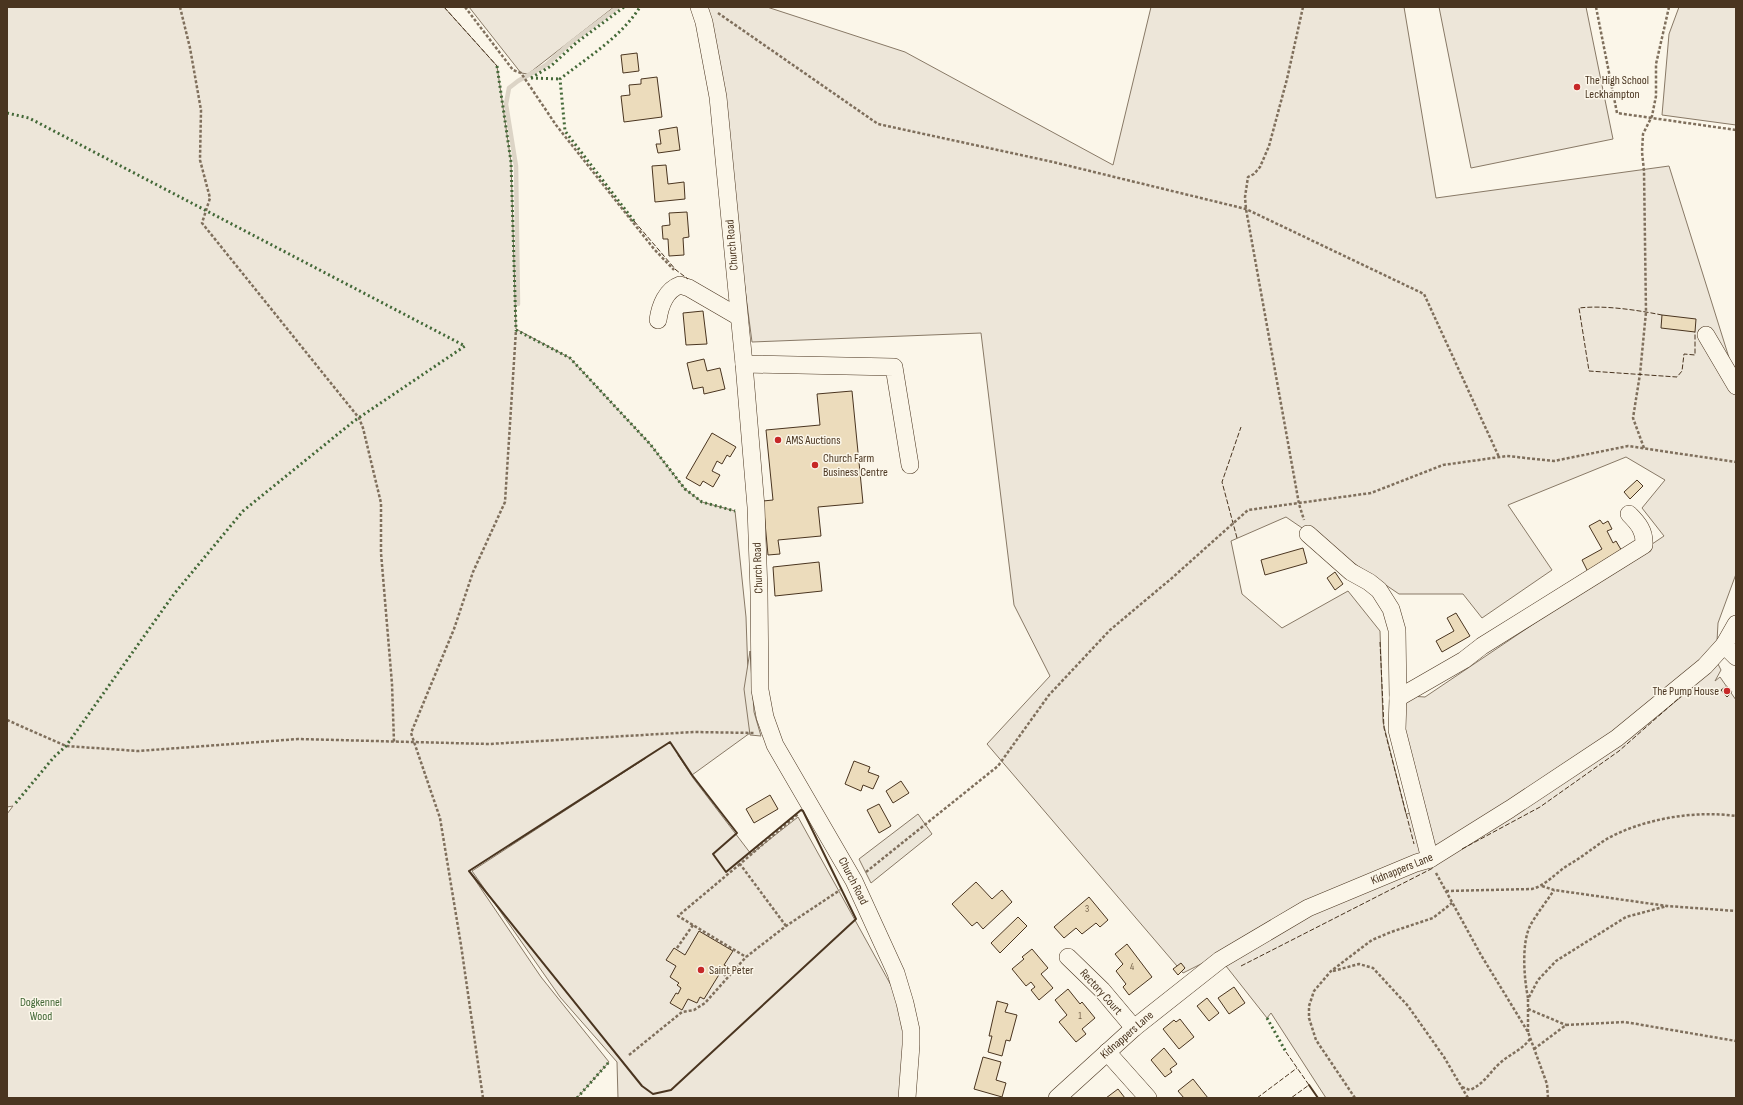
<svg xmlns="http://www.w3.org/2000/svg" width="1743" height="1105" font-family="'Sofia Sans Condensed',sans-serif">
	<rect width="100%" height="100%" fill="#fbf6e9"/>
	<g fill="#ede6d9" stroke="#887966" fill-rule="evenodd">
		<path d="M7 7H444L497 66 511 162 516 329 570 358 650 444 685 489 702 502 735 511 746 617 750 733 692 775 678 755 693 778 751 854 798 817 908 1016 907 1098H618L617 1062 560 997 472 871 646 758 469 871 541 977 609 1062 577 1098H7V814L13 806 7 807Z"/>
		<path d="M469 7H614L528 74 521 73Z"/>
		<path d="M708 7H767L905 52 1113 165 1151 7H1404L1436 198 1669 166 1736 380V574L1718 623 1716 660 1721 670 1715 681 1720 677 1736 700V1098H1326L1271 1013 1267 1018 1226 966 1227 951 1183 973 987 744 1050 676 1014 605 981 333 752 342ZM1626 457 1665 480 1642 508 1664 536 1425 697 1409 696 1402 716 1421 811 1406 814 1383 722 1380 631 1348 591 1282 628 1242 594 1231 541 1286 517 1399 594H1463L1482 618 1552 570 1508 505Z"/>
		<path d="M1439 7H1586L1613 139 1471 168Z"/>
		<path d="M1679 7H1736V125L1662 115 1669 34Z"/>
	</g>
	<g fill="#ede7d9" stroke="#887966">
		<path d="M750 651 754 712 761 736 750 735 744 689Z"/>
		<path d="M918 814 932 834 871 883 859 859Z"/>
	</g>
	<g fill="none" stroke-linecap="round" stroke-linejoin="round">
		<path stroke="#dcd4c6" stroke-width="4.5" d="M518 304 516 166 506 104 509 88 518 81 546 65 569 44 618 7"/>
	</g>
	<g fill="#ecdcbc" stroke="#4a3520">
		<path d="M637 53 639 71 623 73 621 55Z"/>
		<path d="M657 77 662 117 624 122 621 96 630 95 629 85 641 84V79Z"/>
		<path d="M677 127 680 150 658 153 656 144H661L659 130Z"/>
		<path d="M666 165 668 184 684 182 685 199 655 202 652 166Z"/>
		<path d="M687 212 689 237 683 238 684 255 669 256 668 239H663L662 226 670 225 669 213Z"/>
		<path d="M703 311 707 344 686 345 683 313Z"/>
		<path d="M1662 315 1696 319 1695 332 1661 328Z"/>
		<path d="M704 359 707 371 720 368 725 389 704 394 703 387 693 389 687 363Z"/>
		<path d="M852 391 863 503 818 507 821 536 778 540 780 554 768 555 763 501 773 500 766 430 820 425 817 394Z"/>
		<path d="M712 433 736 447 730 457 727 455 722 464 717 461 712 471 720 475 713 487 703 481 700 486 686 478Z"/>
		<path d="M1637 480 1643 486 1630 499 1624 492Z"/>
		<path d="M1600 520 1603 524 1608 521 1612 529 1607 531 1613 543 1616 541 1623 553 1588 572 1582 560 1602 549 1589 526Z"/>
		<path d="M1303 548 1307 563 1265 575 1261 560Z"/>
		<path d="M819 562 822 591 775 596 773 567Z"/>
		<path d="M1335 572 1343 584 1335 590 1327 578Z"/>
		<path d="M1456 613 1470 636 1442 652 1436 641 1454 631 1447 618Z"/>
		<path d="M1727 686 1732 692 1727 697 1721 690Z"/>
		<path d="M854 761 870 767 868 772 879 776 873 789 863 785 861 791 845 784Z"/>
		<path d="M901 781 909 793 893 803 886 791Z"/>
		<path d="M770 795 778 809 754 823 746 809Z"/>
		<path d="M879 804 891 826 879 833 867 810Z"/>
		<path d="M976 882 992 899 1002 890 1012 902 983 929 977 922 972 926 952 904Z"/>
		<path d="M1089 897 1108 920 1100 927 1096 923 1082 934 1076 928 1064 938 1054 927Z"/>
		<path d="M1018 917 1027 926 1000 953 991 943Z"/>
		<path d="M699 931 733 951 724 965 730 968 725 976 720 973 704 999 700 997 697 1003 688 999 682 1010 670 1003 676 993 678 994 681 988 677 985 679 983 670 977 676 966 666 960 674 948 685 955Z"/>
		<path d="M1127 944 1152 977 1129 995 1123 987 1126 984 1116 971 1123 964 1115 954Z"/>
		<path d="M1032 949 1048 968 1041 974 1053 988 1039 1000 1031 990 1035 987 1031 982 1026 986 1012 969 1024 959 1022 957Z"/>
		<path d="M1181 963 1185 968 1178 975 1173 969Z"/>
		<path d="M1234 987 1245 1003 1229 1014 1218 998Z"/>
		<path d="M1068 989 1080 1004 1082 1002 1095 1018 1082 1029 1086 1034 1076 1042 1059 1022 1067 1015 1055 1000Z"/>
		<path d="M1207 998 1219 1013 1209 1021 1197 1006Z"/>
		<path d="M997 1001 1008 1004 1005 1012 1017 1015 1010 1041 1006 1040 1002 1056 988 1052 992 1036H989Z"/>
		<path d="M1180 1019 1194 1037 1179 1049 1163 1029 1174 1020 1176 1022Z"/>
		<path d="M1164 1048 1177 1064 1170 1069 1172 1072 1165 1077 1151 1060Z"/>
		<path d="M983 1057 1001 1062 996 1080 1006 1083 1002 1097 974 1089Z"/>
		<path d="M1193 1079 1208 1098H1184L1178 1091Z"/>
		<path d="M1118 1089 1125 1098H1106Z"/>
	</g>
	<g fill="none" stroke-linecap="round" stroke-linejoin="round">
		<defs>
			<g id="minor">
				<path d="M699 7 704 22 718 97 744 364 756 507 759 592 760 690 765 717 775 745 854 881 896 973 905 1003 911 1030V1045L907 1098"/>
				<path d="M658 320C660 306 666 290 680 285L689 288 739 317"/>
				<path d="M1706 335 1736 386"/>
				<path d="M744 364 894 367 910 465"/>
				<path d="M1308 534 1351 572 1369 582 1379 590 1391 609 1397 630 1398 698 1397 730 1430 859"/>
				<path d="M1724 645 1736 657"/>
				<path d="M1398 698 1464 660 1482 646 1644 545C1645 531 1638 523 1629 514"/>
				<path d="M1068 957 1102 990 1134 1028"/>
				<path d="M1107 1052 1148 1098"/>
				<path d="M1057 1098 1134 1028 1220 960 1308 908 1416 863 1430 859 1510 809 1617 738 1705 666 1724 645 1736 624"/>
			</g>
		</defs>
		<use href="#minor" stroke="#4a3520" stroke-width="18"/>
		<g stroke="#7f6f5c" stroke-width="2.5" stroke-dasharray="3 2" stroke-linecap="butt">
			<path d="M180 7 190 48 201 110 200 160 210 198 202 223 359 418 363 428 381 503V553L392 684 394 742"/>
			<path d="M465 7 513 70 521 73 556 125 654 249 674 270"/>
			<path d="M1303 7 1287 79 1269 146 1260 167 1254 174 1248 177 1245 197 1246 209 1299 504 1304 520"/>
			<path d="M1596 7 1617 113 1736 130"/>
			<path d="M718 13 878 124 1053 162 1246 209 1424 294 1499 457"/>
			<path d="M1644 448 1633 418 1640 374 1646 312 1644 171 1642 152 1643 134 1652 116 1656 96V64L1669 7"/>
			<path d="M7 720 66 746 138 751 298 739 489 744 694 732 754 733"/>
			<path d="M740 864 678 916 746 957"/>
			<path d="M866 872 998 766 1049 695 1110 630 1172 578 1248 510 1371 493 1443 465 1507 456 1554 461 1628 446 1736 462"/>
			<path d="M1436 873 1481 955 1528 1032 1547 1084 1548 1098"/>
			<path d="M1542 886 1554 890 1667 906 1736 911"/>
			<path d="M1446 891 1532 889C1547 885 1556 872 1570 864 1582 857 1593 848 1605 840 1641 819 1695 810 1736 816"/>
			<path d="M786 926 740 864 798 814"/>
			<path d="M677 948 693 925"/>
			<path d="M1333 971 1359 964 1373 968 1408 1006 1444 1057 1468 1098"/>
			<path d="M1528 998C1524 978 1521 942 1531 924 1538 912 1547 901 1554 890"/>
			<path d="M1528 1009 1566 1025"/>
			<path d="M1528 1032V999L1538 980 1556 961 1626 917 1667 906"/>
			<path d="M1534 1049 1566 1025 1625 1022 1736 1041"/>
			<path d="M629 1055 682 1012 694 1010 705 1003 746 957 786 926 840 890"/>
			<path d="M1462 1087 1470 1090C1484 1084 1489 1073 1500 1063 1510 1054 1522 1050 1530 1039"/>
			<path d="M483 1098 461 945 440 818 411 733 454 629 473 572 505 502 516 330"/>
			<path d="M1355 1098 1316 1040 1309 1018V1006L1314 991 1331 971 1372 940 1391 932 1433 918 1452 903"/>
		</g>
		<use href="#minor" stroke="#fbf6e9" stroke-width="17"/>
		<g stroke="#436837" stroke-width="3" stroke-dasharray="2 3" stroke-linecap="butt">
			<path d="M497 66 511 162 516 330 570 358 650 444 685 489 702 502 735 511"/>
			<path d="M531 78 551 66 576 43 624 7"/>
			<path d="M531 78 560 79"/>
			<path d="M7 113 29 118 465 346 354 421 243 511 174 594 66 746 54 757 14 805"/>
			<path d="M634 221 565 131 560 79C588 57 621 37 640 7"/>
			<path d="M1267 1018 1286 1052"/>
			<path d="M577 1098 609 1062"/>
		</g>
		<g stroke="#4a3520" stroke-width="1" stroke-dasharray="5 2" stroke-linecap="butt">
			<path d="M444 7 497 66"/>
			<path d="M634 221 676 270 688 279"/>
			<path d="M1662 315C1637 310 1604 305 1579 308L1589 371 1677 377 1682 371 1684 354 1695 355V332"/>
			<path d="M1237 538 1222 482 1241 427"/>
			<path d="M1380 642 1384 728 1414 844"/>
			<path d="M1462 849 1540 807 1619 751 1687 691"/>
			<path d="M1241 966 1433 868"/>
			<path d="M1286 1052 1309 1085 1291 1098"/>
			<path d="M1257 1098 1297 1068"/>
		</g>
		<g stroke="#4a3520" stroke-width="2">
			<path d="M670 742 692 775 737 833 713 854 726 872 801 810 803 811 856 919 671 1090 653 1094 642 1086 469 871Z"/>
			<path d="M1309 1085 1318 1098"/>
		</g>
	</g>
	<g fill="#c62828" stroke="#fbf6e9" stroke-width="1.5">
		<circle cx="1577" cy="87" r="4"/>
		<circle cx="778" cy="440" r="4"/>
		<circle cx="815" cy="465" r="4"/>
		<circle cx="1727" cy="691" r="4"/>
		<circle cx="701" cy="970" r="4"/>
	</g>
	<g text-anchor="middle" dominant-baseline="central" stroke-width="3" stroke-linejoin="round" paint-order="stroke">
		<g font-size="10" fill="#725f47">
			<text x="1087" y="909">3</text>
			<text x="1132" y="967">4</text>
			<text x="1080" y="1016">1</text>
		</g>
		<g font-size="12" fill="#4a3520" stroke="#fbf6e9" text-anchor="start">
			<text x="1585" y="80">The High School<tspan x="1585" dy="14">Leckhampton</tspan></text>
			<text x="786" y="440">AMS Auctions</text>
			<text x="823" y="458">Church Farm<tspan x="823" dy="14">Business Centre</tspan></text>
			<text x="1719" y="691" text-anchor="end">The Pump House</text>
			<text x="709" y="970">Saint Peter</text>
		</g>
		<g font-size="12" fill="#4a3520" stroke="#fbf6e9">
			<text transform="translate(732 245) rotate(-95)">Church Road</text>
			<text transform="translate(758 568) rotate(-92)">Church Road</text>
			<text transform="translate(1402 869) rotate(-22)">Kidnappers Lane</text>
			<text transform="translate(853 881) rotate(63)">Church Road</text>
			<text transform="translate(1101 992) rotate(48)">Rectory Court</text>
			<text transform="translate(1127 1035) rotate(-41)">Kidnappers Lane</text>
		</g>
		<g font-size="12" fill="#436837" stroke="#fbf6e9">
			<text x="41" y="1002">Dogkennel<tspan x="41" dy="14">Wood</tspan></text>
		</g>
	</g>
	<rect width="1743" height="1105" fill="none" stroke="#4a3520" stroke-width="16"/>
</svg>
